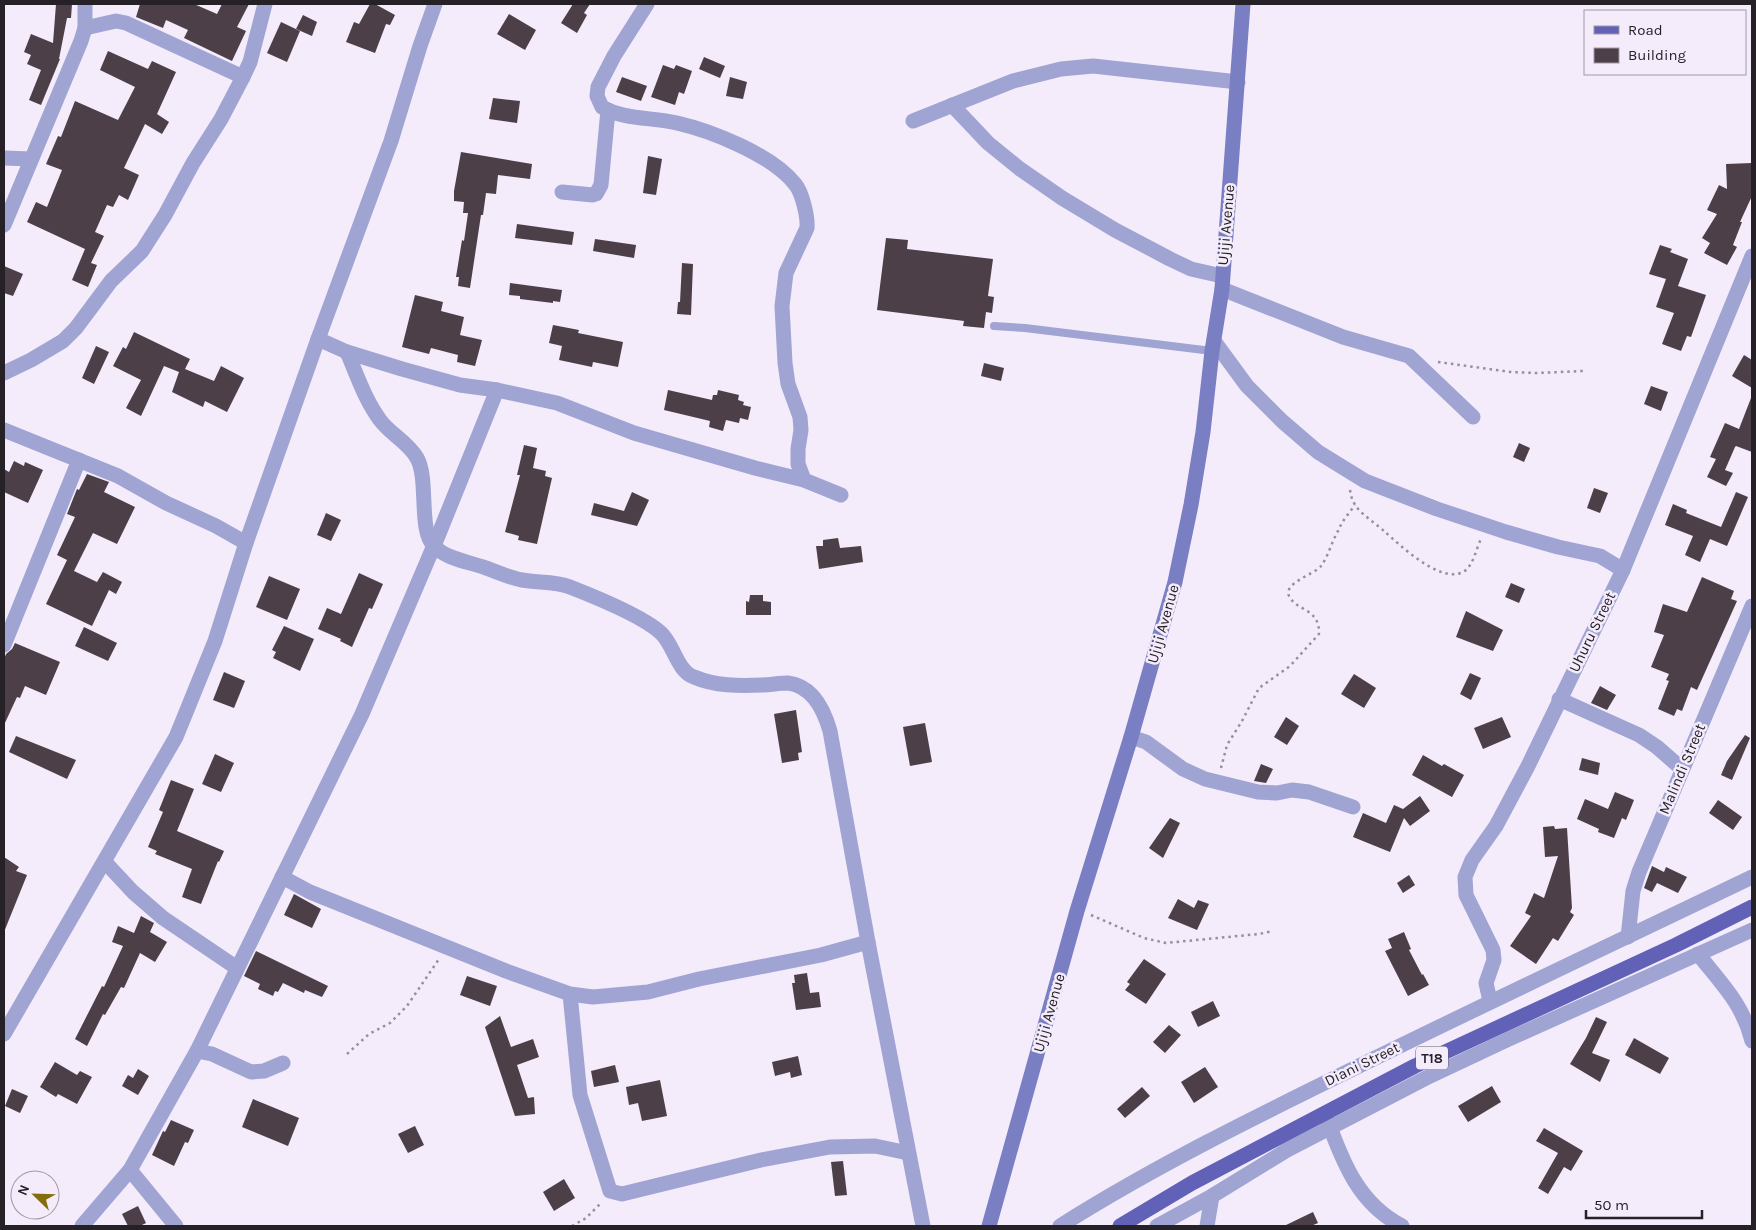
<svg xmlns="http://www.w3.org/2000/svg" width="1756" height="1230" font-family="Karla,sans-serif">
	<rect width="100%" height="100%" fill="#f4ebfb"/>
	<g fill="#4d3f48">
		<path d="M56 4H72L71 18H67L59 59H60L41 105 29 100 41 70 27 64 31 55 24 52 31 34 53 43Z"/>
		<path d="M140 4H194L217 14 222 4H249L237 27 246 31 232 61 184 38 188 30 166 20 163 28 136 17Z"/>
		<path d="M370 4H375L395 15 390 25 386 24 375 53 346 42 354 22 359 24Z"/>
		<path d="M573 4H590L584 13 587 15 577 33 561 23Z"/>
		<path d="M509 14 536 30 525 50 497 34Z"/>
		<path d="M303 15 317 22 312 36 296 29Z"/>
		<path d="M281 22 300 31 287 62 267 53Z"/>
		<path d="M108 51 148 69 152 61 176 72 157 114 169 122 162 134 145 124 124 168 139 175 128 200 119 195 113 207 107 205 95 232 104 236 91 263 97 265 88 287 72 280 85 249 27 222 36 202 47 207 62 170 46 164 58 136 61 137 75 101 118 120 135 87 100 70Z"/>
		<path d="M704 57 725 66 720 78 699 69Z"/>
		<path d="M663 65 674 69 676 65 692 71 684 94 679 92 675 105 651 97Z"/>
		<path d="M622 77 647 86 641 101 616 92Z"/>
		<path d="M730 77 747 82 743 99 726 96Z"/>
		<path d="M493 98 520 101 517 123 489 119Z"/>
		<path d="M461 152 532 164 530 179 498 175 496 194 486 193 483 215H481L470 288 458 286 459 277H456L462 240 464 241 468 213H463L464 202 454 201V191Z"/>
		<path d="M648 156 662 159 656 195 643 193Z"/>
		<path d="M1752 163V196L1740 222H1742L1733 245 1737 247 1727 265 1704 253 1710 243 1702 238 1717 214 1707 210 1719 185 1727 189 1726 164Z"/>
		<path d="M517 224 574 232 572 245 515 238Z"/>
		<path d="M886 238 908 240 907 249 993 259 988 296 994 297 992 313 986 312 984 328 963 326 964 321 877 310Z"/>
		<path d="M595 239 636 245 634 258 593 251Z"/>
		<path d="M1660 245 1672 249 1670 252 1688 259 1678 286 1706 295 1691 337 1687 336 1681 351 1662 344 1674 313 1656 307 1666 279 1649 274Z"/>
		<path d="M682 263 693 264 691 315 677 314 678 302H680Z"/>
		<path d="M4 266 23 274 13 296 4 293Z"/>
		<path d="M510 283 562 290 560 302 553 301V303L520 299V296L509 295Z"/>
		<path d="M415 295 443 302 441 311 464 317 460 335 482 340 475 366 457 362 458 355 431 348 429 354 402 347Z"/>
		<path d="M553 325 579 330 578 333 623 342 618 367 593 362 592 367 559 360 562 346 549 343Z"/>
		<path d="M134 332 190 359 185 369 214 381 221 366 244 378 227 412 205 401 203 407 172 392 179 372 164 366 141 416 126 408 141 380 113 366 123 347 126 349Z"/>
		<path d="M96 346 109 352 94 384 82 378Z"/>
		<path d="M1744 355 1752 360V388L1732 376Z"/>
		<path d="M984 363 1004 368 1001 381 981 376Z"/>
		<path d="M1651 386 1668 392 1661 411 1644 404Z"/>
		<path d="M668 390 712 400 713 395H717L718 390 739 395 738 400 744 402 743 405 751 407 748 420 740 418 739 423 726 420 723 431 709 427 710 421 664 410Z"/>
		<path d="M1751 398 1752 452 1736 446 1735 447 1725 470 1733 473 1726 486 1707 477 1716 459 1710 457 1725 423 1739 429Z"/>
		<path d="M1519 443 1530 448 1524 462 1513 457Z"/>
		<path d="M524 445 537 448 533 468 546 471 545 476 552 478 537 544 518 540 519 536 505 532 520 475H517Z"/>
		<path d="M14 461 24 466 25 462 43 470 28 503 4 492V469L9 472Z"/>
		<path d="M87 474 109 482 104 492 135 507 117 544 93 533 74 571 97 582 103 572 122 582 116 594 109 590 92 626 46 604 67 560 57 555 75 517 67 514 77 489 79 490Z"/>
		<path d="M1594 488 1608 493 1600 513 1587 508Z"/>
		<path d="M632 492 649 500 637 526 591 515 594 503 624 511Z"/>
		<path d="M1736 492 1748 497 1727 546 1710 539 1700 562 1685 555 1693 536 1665 525 1673 504 1687 510 1686 513 1721 527Z"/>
		<path d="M326 513 341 520 331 541 317 535Z"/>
		<path d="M838 538 840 548 861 546 863 562 819 569 816 546H823V540Z"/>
		<path d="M359 573 383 584 372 609 369 608 352 647 340 641 341 639 318 629 327 608 341 614Z"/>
		<path d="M269 576 300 589 287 620 256 607Z"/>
		<path d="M1702 577 1734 591 1731 599 1737 601 1697 690 1691 687 1682 711 1677 709 1674 716 1658 709 1669 681 1666 680 1669 674 1651 667 1664 635 1654 632 1663 604 1687 612Z"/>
		<path d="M1511 583 1525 589 1519 603 1505 597Z"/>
		<path d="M750 595H763V601L771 602V615H746V601L749 602Z"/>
		<path d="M1466 611 1503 630 1493 651 1456 637Z"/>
		<path d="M284 626 314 639 300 671 273 658 276 652 272 650Z"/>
		<path d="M84 627 117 643 108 661 75 646Z"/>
		<path d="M15 643 60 662 46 695 25 686 20 698 17 697 4 725V659L6 654 12 649Z"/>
		<path d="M224 672 245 681 234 708 213 700Z"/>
		<path d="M1470 673 1481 678 1471 700 1460 694Z"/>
		<path d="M1354 674 1376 688 1364 708 1341 694Z"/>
		<path d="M1600 686 1616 695 1607 710 1591 703Z"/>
		<path d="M796 710 802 752 798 753 799 760 782 763 774 714Z"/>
		<path d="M1286 717 1299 726 1287 745 1274 737Z"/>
		<path d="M1502 717 1511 737 1483 749 1474 728Z"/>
		<path d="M925 723 932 762 910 766 903 727Z"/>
		<path d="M1745 735 1750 738 1732 780 1721 775 1727 761Z"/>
		<path d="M16 736 76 760 67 779 9 752Z"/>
		<path d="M215 754 234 763 221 792 202 784Z"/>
		<path d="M1423 755 1442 766 1444 764 1464 775 1452 797 1412 775Z"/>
		<path d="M1582 758 1600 763 1598 775 1579 770Z"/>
		<path d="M1261 764 1273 769 1266 783 1254 781Z"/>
		<path d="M171 780 194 789 177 831 224 851 219 862 218 861 201 904 182 897 192 869 155 854 157 851 148 847 163 812 159 810Z"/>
		<path d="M1615 792 1634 800 1626 820 1622 818 1614 838 1598 832 1599 829 1577 819 1585 799 1608 809Z"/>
		<path d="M1420 796 1430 811 1410 826 1404 818 1390 852 1353 837 1363 813 1386 823 1394 805 1403 809Z"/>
		<path d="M1718 800 1742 817 1733 830 1709 813Z"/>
		<path d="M1170 818 1180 823 1163 858 1149 848Z"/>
		<path d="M1554 826 1555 829 1567 828 1572 908 1570 912 1574 915 1558 941 1553 938 1536 964 1510 946 1531 916 1525 913 1534 893 1544 898 1558 856 1545 857 1543 827Z"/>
		<path d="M4 857 19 867 16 871 27 875 4 932Z"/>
		<path d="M1652 866 1664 872 1666 867 1687 877 1678 893 1657 883 1652 892 1644 888Z"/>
		<path d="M1409 875 1415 885 1403 893 1397 883Z"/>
		<path d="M294 894 321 909 312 928 284 915Z"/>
		<path d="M1178 899 1194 908 1198 900 1209 904 1197 930 1168 918Z"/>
		<path d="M141 916 154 923 150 932 167 942 155 962 140 953 124 988 121 987 105 1015 103 1014 87 1046 75 1039 102 986 104 987 123 946 112 942 118 926 134 933Z"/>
		<path d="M1404 932 1411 949 1409 950 1422 975 1423 974 1429 985 1408 996 1385 951 1392 948 1388 939Z"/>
		<path d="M256 951 328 986 322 997 305 990 304 993 283 983 278 992 275 991 273 996 258 989 260 984 244 976Z"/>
		<path d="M1144 959 1166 974 1146 1004 1125 990 1130 984 1127 982Z"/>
		<path d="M807 973 810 993 819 992 821 1007 796 1010 792 983H795L794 975Z"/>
		<path d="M467 976 497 986 490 1006 460 995Z"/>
		<path d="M1213 1001 1220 1016 1198 1027 1191 1012Z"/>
		<path d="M500 1016 511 1047 533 1039 539 1057 517 1065 528 1098 534 1097 535 1114 515 1116 485 1027Z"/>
		<path d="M1596 1017 1607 1022 1592 1053 1610 1060 1600 1082 1570 1064 1586 1038Z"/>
		<path d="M1169 1025 1181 1035 1165 1053 1153 1042Z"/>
		<path d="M1634 1038 1669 1058 1660 1074 1625 1055Z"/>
		<path d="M798 1056 802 1075 791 1078 790 1072 775 1076 772 1062Z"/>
		<path d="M55 1062 77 1075 80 1071 92 1077 77 1104 58 1094 56 1097 40 1087Z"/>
		<path d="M615 1065 619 1082 594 1087 591 1071Z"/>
		<path d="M1205 1067 1218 1087 1194 1103 1181 1082Z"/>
		<path d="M138 1069 149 1076 138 1095 122 1086 128 1075 133 1078Z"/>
		<path d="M660 1080 667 1116 642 1121 638 1103 629 1105 626 1087Z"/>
		<path d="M1492 1086 1501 1102 1468 1122 1458 1106Z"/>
		<path d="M1142 1087 1150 1096 1125 1118 1117 1109Z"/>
		<path d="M12 1089 28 1096 20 1113 5 1106Z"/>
		<path d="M253 1099 299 1118 288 1146 242 1127Z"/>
		<path d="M171 1120 194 1130 188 1143 185 1142 174 1166 152 1155 163 1131 165 1132Z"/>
		<path d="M415 1126 424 1145 408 1153 398 1134Z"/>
		<path d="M1544 1128 1583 1151 1571 1171 1564 1167 1548 1194 1538 1188 1558 1153 1536 1141Z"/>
		<path d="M843 1161 847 1195 835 1196 831 1162Z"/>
		<path d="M564 1179 575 1198 554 1211 543 1192Z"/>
		<path d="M138 1206 146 1223 140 1226H128L122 1214Z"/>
		<path d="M1313 1212 1318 1223 1311 1226H1284Z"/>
	</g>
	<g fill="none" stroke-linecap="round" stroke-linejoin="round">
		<g stroke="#958f9a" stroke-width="2.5" stroke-dasharray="2.5 4" stroke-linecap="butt">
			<path d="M1438 362 1511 372 1537 373 1583 371"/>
			<path d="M1350 490C1351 498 1354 505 1360 511 1367 518 1376 524 1384 531 1400 545 1440 584 1463 572 1473 567 1476 549 1481 539"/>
			<path d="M1221 768 1227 745 1242 721 1259 688 1290 666 1319 634C1320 608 1296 611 1289 596 1283 583 1315 574 1321 566 1328 557 1332 541 1338 531 1342 521 1349 513 1355 505"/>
			<path d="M1091 915 1144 938 1166 943 1259 934 1273 931"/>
			<path d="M347 1054 369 1034 390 1023 407 1006 439 959"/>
			<path d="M572 1226 586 1218 602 1202"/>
		</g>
		<path stroke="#9fa4d3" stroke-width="8" d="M994 326 1025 328 1212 351"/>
		<g stroke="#9fa4d3" stroke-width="15">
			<path d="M647 4 614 56 598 87 597 96 602 107C624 120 652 117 677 123 712 131 772 155 795 184 802 192 808 217 807 228L786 273 782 306 785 363 788 384 800 417 801 430 798 449V464L804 480"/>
			<path d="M85 28 116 21 126 23 243 77"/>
			<path d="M952 105 988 143 1020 169 1062 198 1115 230 1170 259 1191 269 1222 276"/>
			<path d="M913 121 1013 81 1061 69 1093 66 1238 82"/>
			<path d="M4 158 31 159"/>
			<path d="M562 192 593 195 596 194 601 185 608 110"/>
			<path d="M4 225 81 41 85 28V4"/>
			<path d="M1222 289 1343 337 1409 356 1473 417"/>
			<path d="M318 339 347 352 402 369 460 385 497 390 557 403 634 433 755 468 804 480 841 495"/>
			<path d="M1214 341 1247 386 1282 421 1318 452 1365 481 1437 509 1506 532 1558 547 1600 556 1623 570"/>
			<path d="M347 352C357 375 365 400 380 420 390 434 408 442 417 458 429 479 418 531 434 546 446 559 470 562 486 568 497 572 510 578 522 580 538 583 554 581 570 587 593 596 644 617 661 633 674 645 677 671 694 677 715 686 739 686 762 685 770 685 779 683 788 683 813 686 824 710 830 731L868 942 923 1226"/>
			<path d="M4 373 31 360 63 341 76 328 111 281 142 251 165 215 193 163 221 119 243 77 250 62 265 4"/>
			<path d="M4 430 118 476 166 503 216 526 246 543"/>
			<path d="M4 645 79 460"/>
			<path d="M1559 699 1639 735 1657 747 1682 769"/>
			<path d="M1131 737 1146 742 1183 769 1205 779 1258 792 1277 793 1292 790 1309 792 1353 807"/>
			<path d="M105 862 133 892 163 918 237 968"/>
			<path d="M282 877 310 892 506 971 570 994 593 997 648 992 699 979 821 955 868 942"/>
			<path d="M1628 937 1633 891 1639 872 1752 606"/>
			<path d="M1698 954C1721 983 1743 1004 1752 1041"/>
			<path d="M570 994 580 1095 610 1191 622 1194 761 1160 830 1147 875 1146 908 1153"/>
			<path d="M1490 1001 1486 983 1494 960 1493 950 1466 895 1465 877 1472 860 1496 826 1528 766 1623 570 1752 256"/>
			<path d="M4 1034 176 737 215 641 246 543 318 339 391 141 420 46 435 4"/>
			<path d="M197 1051 212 1054 251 1072 264 1071 283 1063"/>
			<path d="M1327 1119C1343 1163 1359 1204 1402 1226"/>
			<path d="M130 1170 176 1226"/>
			<path d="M82 1226 130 1170 197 1051 362 714 438 536 497 390"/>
			<path d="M1060 1226C1155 1166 1257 1116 1359 1066 1489 1002 1621 940 1752 877"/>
			<path d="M1157 1226 1212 1196 1287 1150 1426 1078 1511 1038 1752 930"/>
			<path d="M1207 1226 1212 1196"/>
		</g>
		<path stroke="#7a7ec3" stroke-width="15" d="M989 1226 1077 911 1131 737 1175 582 1191 505 1203 432 1212 351 1222 289 1243 4"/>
		<path stroke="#6162b7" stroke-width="15" d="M1120 1226 1192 1183 1415 1066 1676 945 1752 907"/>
	</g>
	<g text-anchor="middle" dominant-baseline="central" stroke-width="5" stroke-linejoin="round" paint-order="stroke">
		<rect fill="#f4ebfb" stroke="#635e67" stroke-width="1" x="1416" y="1046.5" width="32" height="23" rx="4"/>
		<g font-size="14" font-weight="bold" fill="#252127">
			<text x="1432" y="1058">T18</text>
		</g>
		<g font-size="15" fill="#252127" stroke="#f4ebfb">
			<text transform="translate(1226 225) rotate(-85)">Ujiji Avenue</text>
			<text transform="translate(1163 624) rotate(-74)">Ujiji Avenue</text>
			<text transform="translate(1592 632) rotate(-64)">Uhuru Street</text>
			<text transform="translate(1682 769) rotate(-67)">Malindi Street</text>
			<text transform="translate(1049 1013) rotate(-74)">Ujiji Avenue</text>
			<text transform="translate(1362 1064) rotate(-26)">Diani Street</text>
		</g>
	</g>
	<rect width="1756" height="1230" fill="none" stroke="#252127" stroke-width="10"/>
	<rect x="1584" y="10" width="162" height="65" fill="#f4ebfb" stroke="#a19aa6"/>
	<rect x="1594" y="26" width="25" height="8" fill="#6162b7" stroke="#a19aa6"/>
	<text x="1628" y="35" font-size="15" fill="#252127">Road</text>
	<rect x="1594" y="48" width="25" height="15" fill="#4d3f48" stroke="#a19aa6"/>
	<text x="1628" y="60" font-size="15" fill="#252127">Building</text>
	<g transform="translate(35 1195) rotate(293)"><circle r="24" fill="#f4ebfb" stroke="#a19aa6"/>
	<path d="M0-4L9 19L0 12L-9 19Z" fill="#846e0c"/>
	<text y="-8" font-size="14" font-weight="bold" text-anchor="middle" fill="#252127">N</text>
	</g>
	<path d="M1586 1210v8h116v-8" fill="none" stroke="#252127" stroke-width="2.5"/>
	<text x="1594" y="1210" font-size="15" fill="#252127" stroke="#f4ebfb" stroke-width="4" paint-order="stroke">50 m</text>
</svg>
